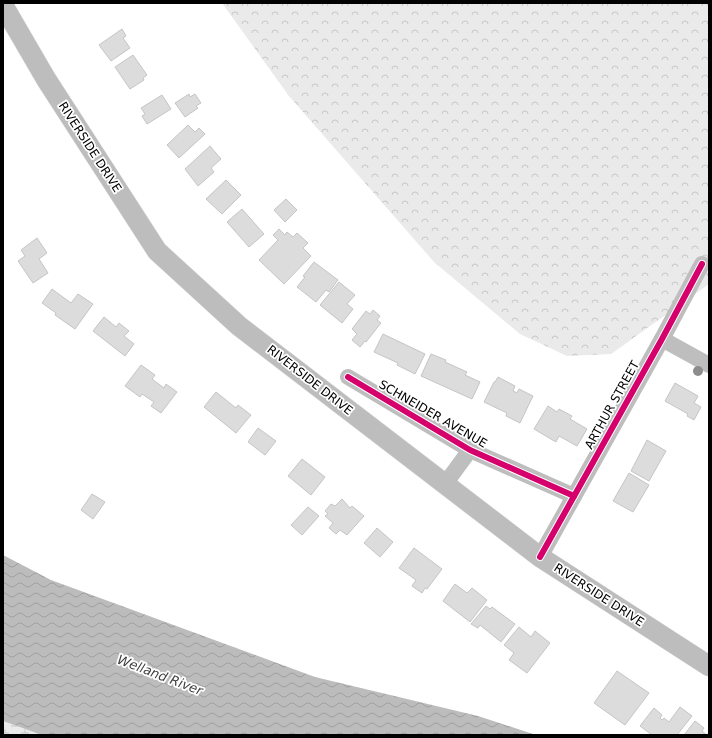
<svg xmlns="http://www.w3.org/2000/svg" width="712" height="738" font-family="'DejaVu Sans',sans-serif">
	<defs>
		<pattern id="forest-crowns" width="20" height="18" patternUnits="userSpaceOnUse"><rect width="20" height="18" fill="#eaeaea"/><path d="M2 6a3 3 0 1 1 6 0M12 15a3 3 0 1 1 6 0" fill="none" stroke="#c7c7c7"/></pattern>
		<pattern id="wetland-marsh" width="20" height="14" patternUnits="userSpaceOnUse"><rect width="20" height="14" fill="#eaeaea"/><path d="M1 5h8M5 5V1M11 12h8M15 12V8" fill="none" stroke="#c7c7c7"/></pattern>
		<pattern id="water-waves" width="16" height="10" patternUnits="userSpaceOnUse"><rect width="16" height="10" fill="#bcbcbc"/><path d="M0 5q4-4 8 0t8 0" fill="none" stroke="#a0a0a0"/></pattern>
	</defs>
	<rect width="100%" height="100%" fill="#fff"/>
	<path fill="url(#forest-crowns)" d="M222 3H709V284L611 354 567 356 520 334 434 262 289 96Z"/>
	<path fill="url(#wetland-marsh)" d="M3 721 42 735H3Z"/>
	<path fill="url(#water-waves)" d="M3 555 51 580 315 677 478 716 536 735H42L3 721Z"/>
	<g fill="#dcdcdc" stroke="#c5c5c5">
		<path d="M122 29 126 36 123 38 130 48 111 61 99 45Z"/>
		<path d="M133 55 147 75 143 78 144 80 130 89 115 67Z"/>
		<path d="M189 94 190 97 195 94 201 103 196 106 198 108 185 117 175 103Z"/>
		<path d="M162 95 171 109 147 124 142 116 145 114 141 108Z"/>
		<path d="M188 125 195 132 199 128 205 134 179 158 167 145Z"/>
		<path d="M210 146 221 159 211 168 214 172 198 186 185 169Z"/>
		<path d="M226 180 241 195 222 214 206 199Z"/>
		<path d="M286 199 297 210 285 222 274 210Z"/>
		<path d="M242 209 264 234 249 247 227 222Z"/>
		<path d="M279 229 285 235 287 232 293 237 297 233 308 243 303 248 311 256 284 284 259 260 278 240 273 235Z"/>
		<path d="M37 238 47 253 39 259 48 273 33 283 18 261 25 256 21 250Z"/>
		<path d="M314 262 338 280 329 292 326 290 316 302 297 287 305 277 303 276Z"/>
		<path d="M339 282 355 295 347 304 353 309 342 323 320 305Z"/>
		<path d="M52 289 71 303 78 294 93 304 75 329 55 315 56 313 42 303Z"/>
		<path d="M373 310 380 316 377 320 381 323 366 342 365 341 360 347 352 340 357 334 352 329 366 311 370 314Z"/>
		<path d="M104 317 116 327 119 323 129 331 124 336 134 344 125 356 93 331Z"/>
		<path d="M383 334 425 354 415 374 397 365 398 363 374 352Z"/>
		<path d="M431 354 446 360 445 362 467 372 465 375 480 382 472 399 421 376Z"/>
		<path d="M141 365 155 375 152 379 164 388 166 384 177 392 161 413 151 406 154 402 142 394 140 397 125 386Z"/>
		<path d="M498 377 515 386 513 391 517 393 519 389 533 396 520 423 506 416 507 413 484 402 494 382H495Z"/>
		<path d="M675 383 698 396 694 403 701 407 694 420 687 416 688 414 665 401Z"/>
		<path d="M216 392 236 408 238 405 251 415 236 433 204 407Z"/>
		<path d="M548 406 557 412 559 409 572 416 570 419 587 429 577 446 559 436 556 442 534 429Z"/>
		<path d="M258 428 276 441 265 455 248 442Z"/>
		<path d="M647 440 666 451 649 481 631 471Z"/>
		<path d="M302 459 325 477 311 495 288 476Z"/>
		<path d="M629 473 649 485 633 512 613 501Z"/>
		<path d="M92 494 105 502 93 519 81 510Z"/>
		<path d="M342 499 350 508 352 506 364 516 347 535 340 530 336 534 329 528 333 523 325 516 328 514 325 511 331 504 335 506Z"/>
		<path d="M308 507 319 516 302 535 291 525Z"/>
		<path d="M377 528 393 542 380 557 364 543Z"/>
		<path d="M414 548 442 569 427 589 425 588 422 593 412 586 416 580 399 568Z"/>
		<path d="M455 584 467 593 472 588 487 600 470 622 443 601Z"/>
		<path d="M486 606 490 609 492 607 515 624 501 642 480 625 478 628 471 624Z"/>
		<path d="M519 627 531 637 535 631 550 643 527 673 509 660 514 653 504 645Z"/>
		<path d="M617 671 649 693 625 725 594 703Z"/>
		<path d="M680 707 692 716 677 735H652L640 726 654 708 662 715 660 718 662 720 664 718 669 722Z"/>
		<path d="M695 721 704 728 702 731 707 735 709 732V735H684Z"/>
	</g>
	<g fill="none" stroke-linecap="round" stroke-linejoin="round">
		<defs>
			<path id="major" d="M3 5 46 79 157 251 239 326 540 557 709 666"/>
		</defs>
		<use href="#major" stroke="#dbdbdb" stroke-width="21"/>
		<g stroke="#bebebe" stroke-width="16">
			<path d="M662 339 709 365"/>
			<path d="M348 377 470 450 574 496"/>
			<path d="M445 484 470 450"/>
			<path d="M540 557 662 339 702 264"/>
		</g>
		<use href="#major" stroke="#bdbdbd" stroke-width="20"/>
		<defs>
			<g id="cycleway">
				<path d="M348 377 470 450 574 496"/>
				<path d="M540 557 662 339 702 264"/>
			</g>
		</defs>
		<use href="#cycleway" stroke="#fff" stroke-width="8"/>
		<use href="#cycleway" stroke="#d6006c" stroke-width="6"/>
	</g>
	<circle fill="#8d8d8d" cx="698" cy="371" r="5"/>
	<g text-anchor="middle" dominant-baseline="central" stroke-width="3.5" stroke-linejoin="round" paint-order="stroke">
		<g font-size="12" fill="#000" stroke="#fff">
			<text transform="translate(90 147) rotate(57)">RIVERSIDE DRIVE</text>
			<text transform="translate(310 380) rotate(38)">RIVERSIDE DRIVE</text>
			<text transform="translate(612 405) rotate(-61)">ARTHUR STREET</text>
			<text transform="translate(433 414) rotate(30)">SCHNEIDER AVENUE</text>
			<text transform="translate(599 595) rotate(33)">RIVERSIDE DRIVE</text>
		</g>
		<g font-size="13" font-style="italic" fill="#404040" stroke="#fff">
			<text transform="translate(160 675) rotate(21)">Welland River</text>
		</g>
	</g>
	<rect width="712" height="738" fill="none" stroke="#000000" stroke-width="8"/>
</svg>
